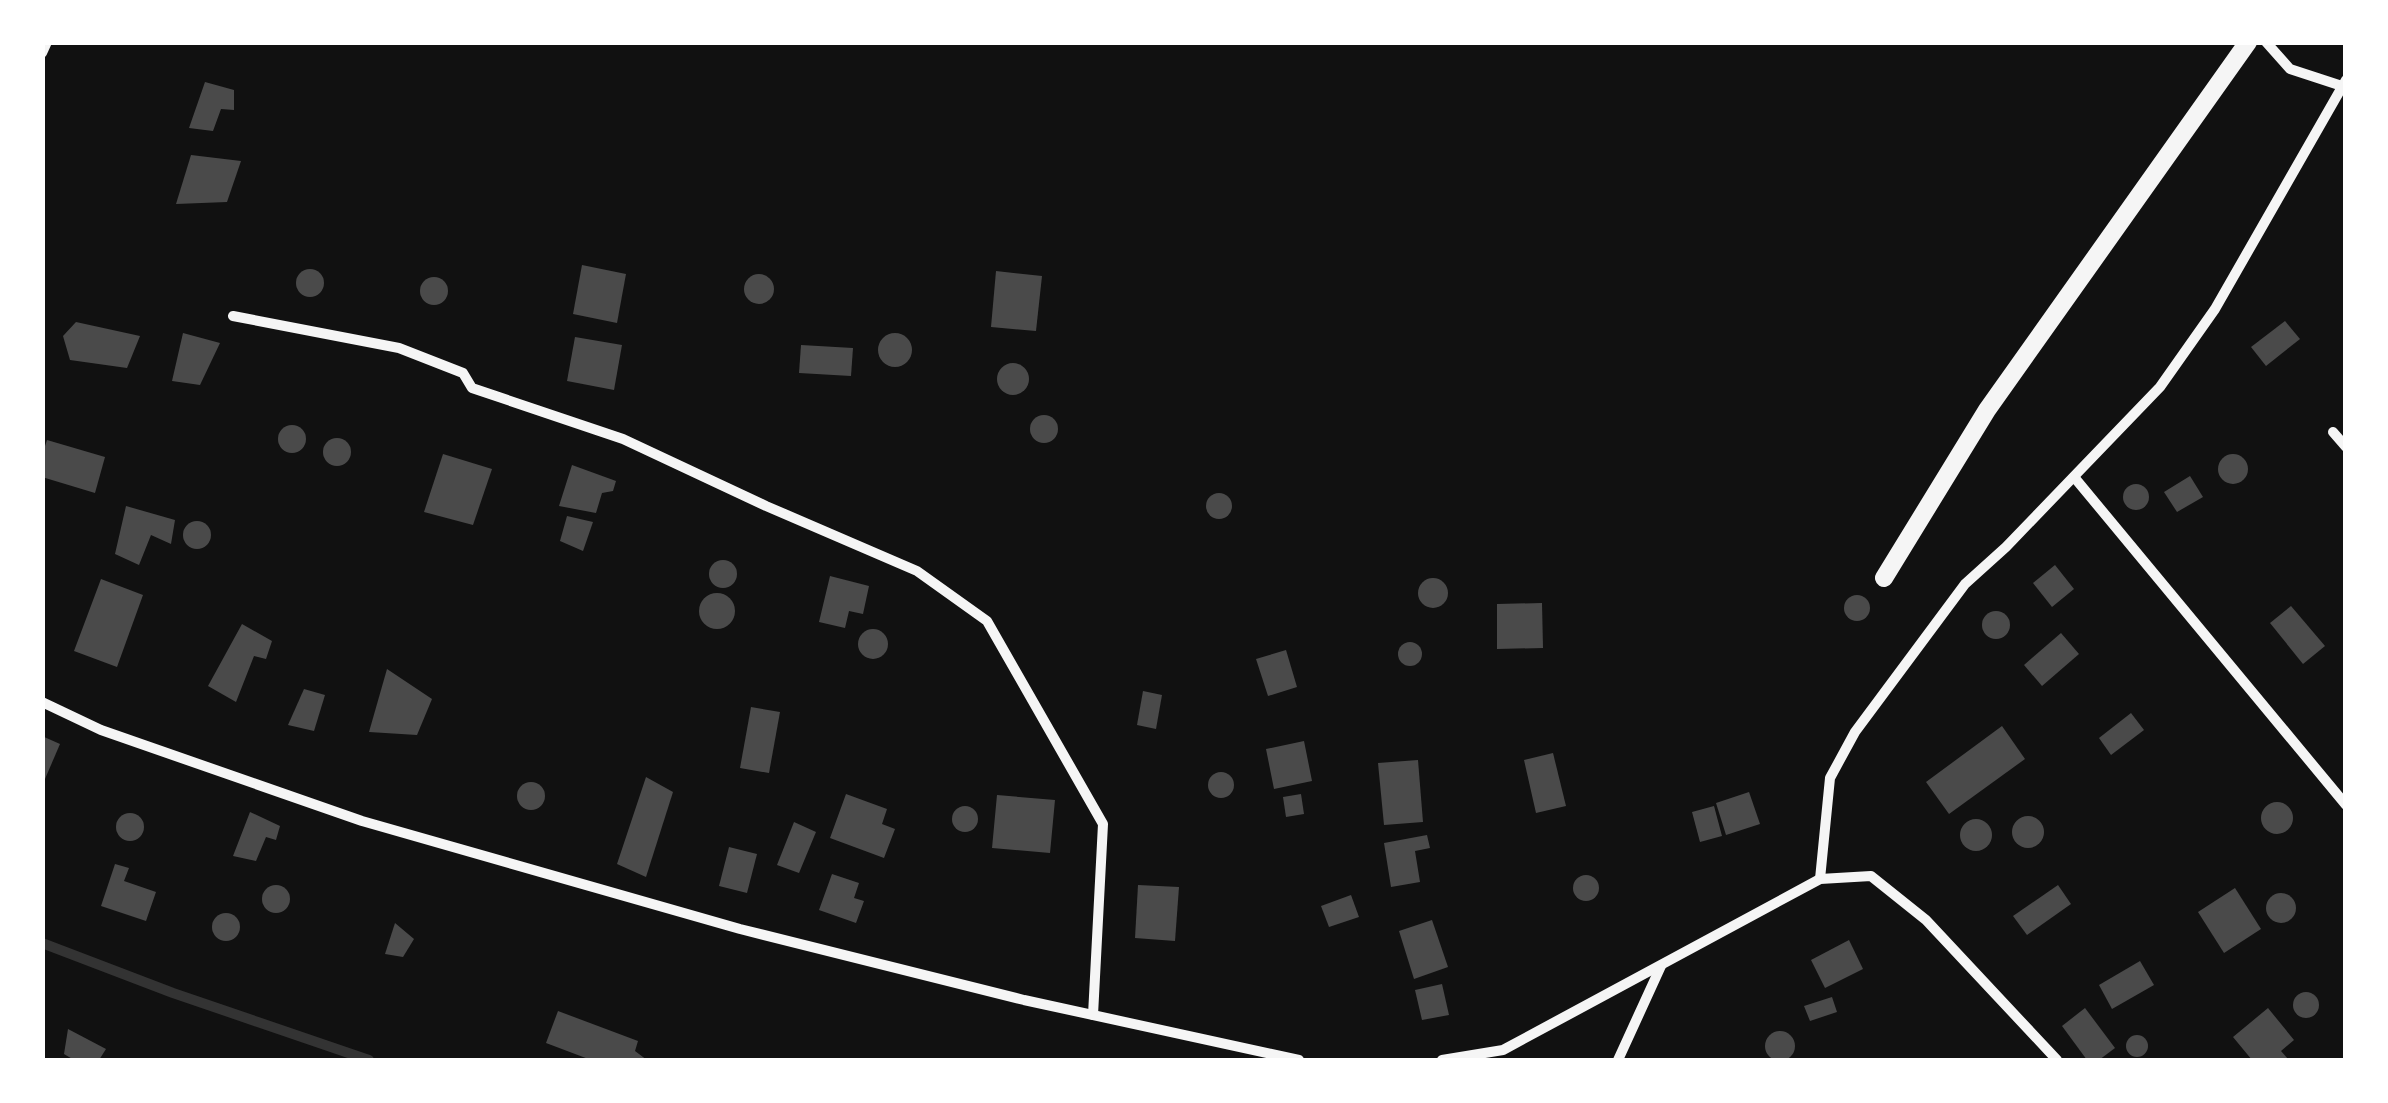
<svg xmlns="http://www.w3.org/2000/svg" width="2388" height="1103" font-family="Commissioner,sans-serif">
	<rect width="100%" height="100%" fill="#111"/>
	<g fill="none" stroke-linecap="round" stroke-linejoin="round">
		<path stroke="#333" stroke-width="10" d="M42 943 173 993 369 1060"/>
	</g>
	<g fill="#4a4a4a">
		<path d="M205 82 234 90V110L221 109 213 131 189 128Z"/>
		<path d="M191 155 241 161 227 202 176 204Z"/>
		<path d="M582 265 626 274 617 323 573 314Z"/>
		<circle cx="310" cy="283" r="14"/>
		<path d="M996 271 1042 276 1036 331 991 327Z"/>
		<circle cx="759" cy="289" r="15"/>
		<circle cx="434" cy="291" r="14"/>
		<path d="M2285 321 2300 339 2266 366 2251 347Z"/>
		<path d="M76 322 140 336 127 368 70 360 63 336Z"/>
		<circle cx="895" cy="350" r="17"/>
		<path d="M183 333 220 343 200 385 172 381Z"/>
		<path d="M575 337 622 345 614 390 567 381Z"/>
		<path d="M801 345 853 348 851 376 799 373Z"/>
		<circle cx="1013" cy="379" r="16"/>
		<circle cx="1044" cy="429" r="14"/>
		<circle cx="292" cy="439" r="14"/>
		<circle cx="337" cy="452" r="14"/>
		<path d="M47 440 105 457 95 493 42 477V455Z"/>
		<path d="M443 454 492 469 473 525 424 512Z"/>
		<circle cx="2233" cy="469" r="15"/>
		<path d="M572 465 616 481 613 491 602 493 596 513 559 506Z"/>
		<path d="M2190 476 2203 497 2177 512 2164 492Z"/>
		<circle cx="2136" cy="497" r="13"/>
		<circle cx="1219" cy="506" r="13"/>
		<path d="M126 506 175 520 171 544 151 535 139 565 115 554Z"/>
		<path d="M567 516 593 522 583 551 560 541Z"/>
		<circle cx="197" cy="535" r="14"/>
		<circle cx="723" cy="574" r="14"/>
		<path d="M2055 565 2074 589 2052 607 2033 583Z"/>
		<path d="M830 576 869 586 863 614 849 611 845 628 819 622Z"/>
		<circle cx="1433" cy="593" r="15"/>
		<path d="M101 579 143 595 117 667 74 651Z"/>
		<circle cx="717" cy="611" r="18"/>
		<circle cx="1857" cy="608" r="13"/>
		<path d="M1542 603 1543 648 1497 649V604Z"/>
		<path d="M2291 606 2325 646 2303 664 2270 623Z"/>
		<circle cx="1996" cy="625" r="14"/>
		<path d="M242 624 272 641 266 659 254 656 236 702 208 686Z"/>
		<circle cx="873" cy="644" r="15"/>
		<path d="M2061 633 2079 654 2042 686 2024 665Z"/>
		<circle cx="1410" cy="654" r="12"/>
		<path d="M1286 650 1297 687 1268 696 1256 659Z"/>
		<path d="M387 669 432 699 417 735 369 732Z"/>
		<path d="M304 689 325 695 314 731 288 725Z"/>
		<path d="M1143 691 1162 695 1156 729 1137 725Z"/>
		<path d="M751 707 780 712 769 773 740 768Z"/>
		<path d="M2131 713 2144 730 2111 755 2099 738Z"/>
		<path d="M2002 726 2025 759 1949 814 1926 782Z"/>
		<path d="M42 736 60 744 45 779 42 777Z"/>
		<path d="M1304 741 1312 781 1274 789 1266 749Z"/>
		<path d="M1553 753 1566 806 1536 813 1524 760Z"/>
		<path d="M1418 760 1423 822 1384 825 1378 763Z"/>
		<circle cx="1221" cy="785" r="13"/>
		<path d="M646 777 673 792 646 877 617 864Z"/>
		<circle cx="531" cy="796" r="14"/>
		<path d="M1749 792 1760 824 1726 835 1716 803Z"/>
		<path d="M846 794 887 809 882 824 895 829 884 858 830 838Z"/>
		<path d="M1301 794 1304 814 1286 817 1283 797Z"/>
		<path d="M997 795 1055 800 1050 853 992 848Z"/>
		<circle cx="2277" cy="818" r="16"/>
		<circle cx="965" cy="819" r="13"/>
		<path d="M1714 806 1722 836 1700 842 1692 812Z"/>
		<path d="M250 812 280 826 276 840 266 837 256 861 233 856Z"/>
		<circle cx="130" cy="827" r="14"/>
		<circle cx="2028" cy="832" r="16"/>
		<circle cx="1976" cy="835" r="16"/>
		<path d="M794 822 816 832 799 873 777 865Z"/>
		<path d="M1427 835 1430 848 1415 851 1420 882 1391 887 1384 843Z"/>
		<path d="M729 847 757 854 747 893 719 886Z"/>
		<path d="M115 864 129 868 124 881 156 892 146 921 101 906Z"/>
		<path d="M832 874 859 883 854 898 864 901 856 923 819 910Z"/>
		<circle cx="1586" cy="888" r="13"/>
		<path d="M1138 885 1179 887 1175 941 1135 938Z"/>
		<path d="M2058 885 2071 904 2027 935 2013 916Z"/>
		<circle cx="276" cy="899" r="14"/>
		<path d="M2235 888 2261 929 2224 953 2198 912Z"/>
		<circle cx="2281" cy="908" r="15"/>
		<path d="M1351 895 1359 917 1329 927 1321 906Z"/>
		<circle cx="226" cy="927" r="14"/>
		<path d="M1432 920 1448 967 1414 979 1399 931Z"/>
		<path d="M395 923 414 939 403 957 385 954Z"/>
		<path d="M1849 940 1863 969 1825 988 1811 960Z"/>
		<path d="M2140 961 2154 985 2112 1009 2099 985Z"/>
		<path d="M1442 984 1449 1015 1422 1020 1415 990Z"/>
		<circle cx="2306" cy="1005" r="13"/>
		<path d="M1832 997 1837 1012 1810 1021 1804 1006Z"/>
		<path d="M2085 1008 2115 1048 2099 1060H2087L2062 1026Z"/>
		<path d="M2268 1008 2294 1040 2281 1051 2288 1059 2285 1060H2252L2233 1037Z"/>
		<path d="M558 1011 638 1041 635 1051 647 1060H591L546 1043Z"/>
		<path d="M68 1029 106 1049 99 1060H74L64 1054Z"/>
		<circle cx="1780" cy="1046" r="15"/>
		<circle cx="2137" cy="1046" r="11"/>
	</g>
	<g fill="none" stroke-linecap="round" stroke-linejoin="round">
		<g stroke="#f5f5f5" stroke-width="10">
			<path d="M2266 42 2290 69 2342 86"/>
			<path d="M42 53 47 42"/>
			<path d="M233 316 399 348 463 373 472 388 623 439 766 506 917 571 987 621 1103 824 1093 1015"/>
			<path d="M2333 432 2346 447"/>
			<path d="M2074 477 2346 805"/>
			<path d="M42 702 101 730 362 821 740 929 1024 1000 1299 1060"/>
			<path d="M1820 879 1830 778 1855 732 1965 584 2006 547 2160 387 2215 309 2346 80"/>
			<path d="M1442 1060 1503 1050 1820 879 1871 876 1926 920 2057 1060"/>
			<path d="M1618 1060 1661 966"/>
		</g>
		<path stroke="#f5f5f5" stroke-width="18" d="M1884 578 1987 410 2248 42"/>
	</g>
	<rect width="2388" height="1103" fill="none" stroke="#ffffff" stroke-width="90"/>
</svg>
